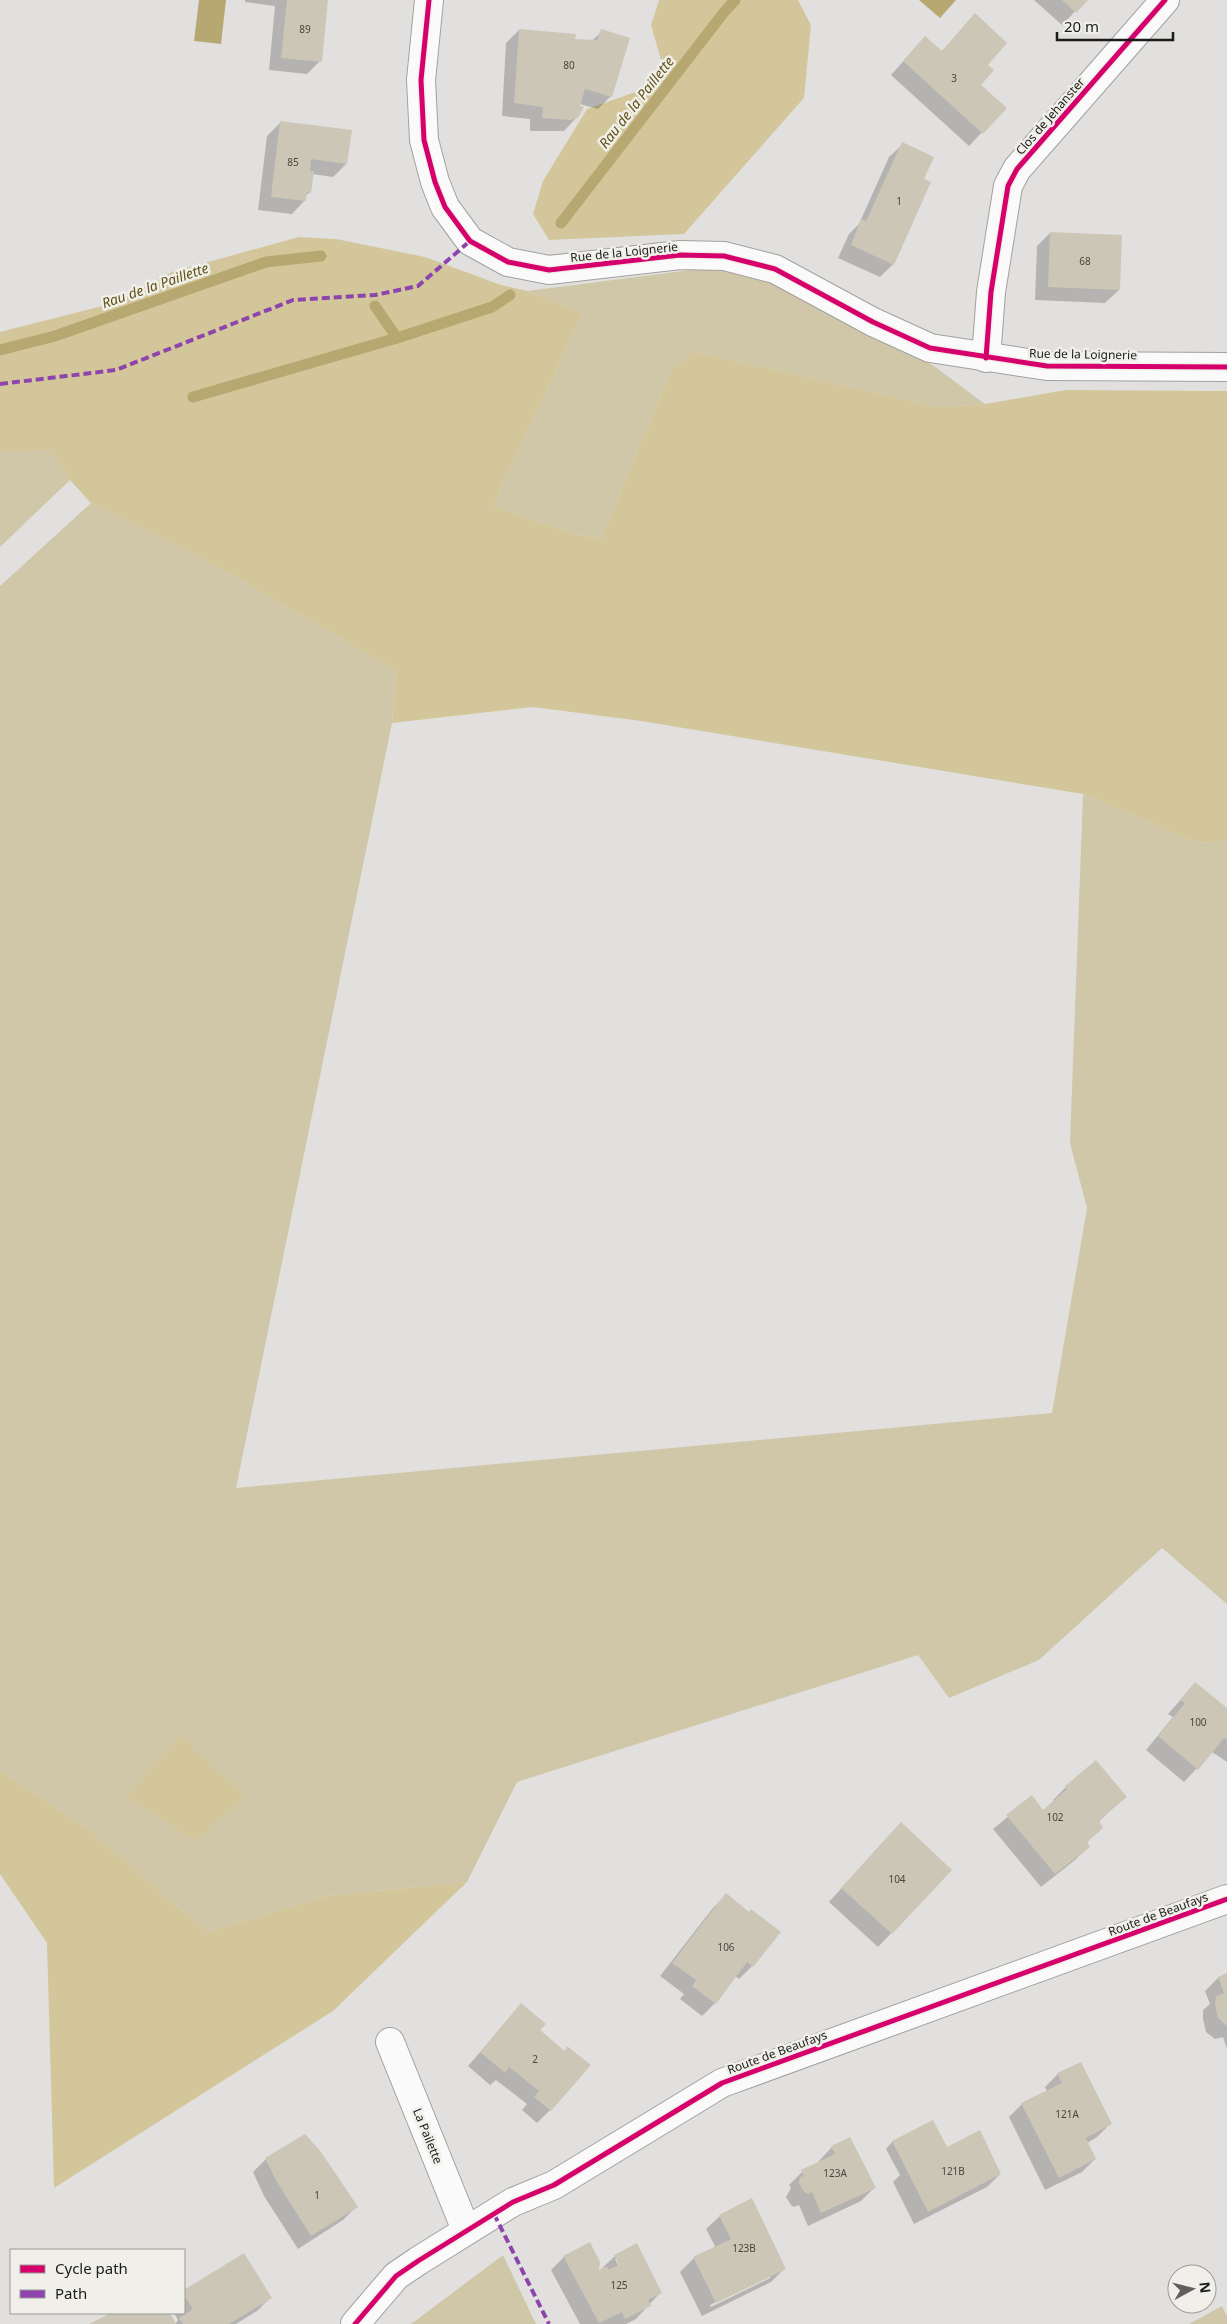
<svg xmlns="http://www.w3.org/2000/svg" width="1227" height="2324" font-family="'Noto Sans',sans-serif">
	<rect width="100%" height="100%" fill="#e2e0de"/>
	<g fill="#d0c7a9">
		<path d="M714 267 781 282 934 366 985 404 939 407 693 351 672 368 601 538 578 535 493 506 583 313 527 291Z"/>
		<path d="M24 450H50L70 480 0 547V452Z"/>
		<path d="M91 503 212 564 396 670 392 723 236 1488 1052 1413 1087 1208 1070 1143 1083 794 1198 843 1227 841V1604L1162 1548 1039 1660 949 1698 918 1655 517 1782 467 1882 326 1896 207 1932 87 1828 0 1770V586Z"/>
		<path d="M503 2255 536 2324H411Z"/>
		<path d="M1222 2306 1227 2316V2324H1189Z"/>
	</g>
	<g fill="#d3c69b">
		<path d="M659 0H798L811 25 804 98 684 234 549 240 533 214 543 181 587 109 650 87 663 67 651 25Z"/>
		<path d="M299 237 336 239 425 257 501 285 527 291 583 313 493 506 578 535 601 538 672 368 693 351 939 407 985 404 1066 390 1227 391V841L1198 843 1083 794 641 721 533 707 392 723 396 670 212 564 91 503 70 480 50 450 0 452V332L114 303 172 272Z"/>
		<path d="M180 1736 245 1796 195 1841 127 1796Z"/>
		<path d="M0 1770 87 1828 207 1932 326 1896 467 1882 333 2011 54 2188 47 1943 0 1874Z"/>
	</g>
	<g fill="#b7a770">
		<path d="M199 0H226L221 44 194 41Z"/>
		<path d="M919 0H956L940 18Z"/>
	</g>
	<g fill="#0003" fill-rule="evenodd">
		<path d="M245 0H327L320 61 307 74 269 70 275 6 245 2Z"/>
		<path d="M1034 0H1086L1062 25Z"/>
		<path d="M975 15 987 65 979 85 1005 108 969 146 891 75 925 37 941 52Z"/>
		<path d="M519 30 574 40 592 41 602 31 611 96 598 109 576 103 577 117 564 131H530V119L502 116 506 43Z"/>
		<path d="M280 123 346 164 333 177 312 174 310 192 305 196V200L292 214 258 210 267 136Z"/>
		<path d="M903 144 923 179 893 264 880 277 838 258 849 234 859 224 889 157Z"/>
		<path d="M1050 233 1119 290 1105 303 1035 300 1037 246Z"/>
		<path d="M1195 1684 1227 1710V1762L1212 1752 1184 1782 1146 1750 1173 1717 1168 1714Z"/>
		<path d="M1066 1787 1125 1797 1098 1822 1102 1828 1086 1843 1088 1847 1075 1860 1041 1887 993 1829 1032 1797 1043 1812 1054 1802 1053 1800Z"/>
		<path d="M888 1837 951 1870 878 1947 829 1902Z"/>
		<path d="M726 1895 752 1966 739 1979 735 1976 715 2003 702 2016 680 1999 684 1994 660 1976 713 1908Z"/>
		<path d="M1227 1975V2049L1223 2037 1215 2039 1206 2032 1203 2019V2010L1210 2004 1205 1991 1218 1978Z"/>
		<path d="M521 2005 539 2030 564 2052 567 2048 550 2110 537 2123 522 2110 527 2104 496 2080 490 2085 468 2066Z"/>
		<path d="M1058 2074 1110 2124 1097 2137 1087 2143 1095 2159 1082 2172 1045 2190 1009 2117 1022 2104 1047 2092 1045 2087Z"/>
		<path d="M933 2122 946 2149 1000 2174 987 2187 914 2224 893 2182 900 2175 886 2149 892 2142Z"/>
		<path d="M832 2147 874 2188 861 2201 808 2226 799 2205 794 2207 791 2205 786 2197 791 2188 789 2185 802 2172 820 2163 819 2161Z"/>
		<path d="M266 2159 356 2207 343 2220 298 2249 264 2196 253 2172Z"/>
		<path d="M751 2199 784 2269 771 2282 702 2316 680 2272 693 2259 716 2248 706 2229 720 2216ZM770 2275V2278L711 2307 710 2305Z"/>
		<path d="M244 2255 270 2298 257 2311 236 2324H92L114 2313H150L151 2315 169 2313 175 2324 178 2320 174 2313H184V2291Z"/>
		<path d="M615 2256 660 2293 636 2319 626 2324H580L551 2270 564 2257 598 2272ZM615 2259H618L621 2271Z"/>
	</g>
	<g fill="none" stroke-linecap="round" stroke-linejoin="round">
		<g stroke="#b7a770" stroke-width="11">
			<path d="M561 223 725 11 735 0"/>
			<path d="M375 306 397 338"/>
			<path d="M0 350 55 336 266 262 321 256"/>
			<path d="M193 397 397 338 492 307 510 295"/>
		</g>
	</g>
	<g fill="#ccc6b6">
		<path d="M287 0H328L322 62 281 58Z"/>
		<path d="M1062 0H1088L1076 13Z"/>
		<path d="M975 13 1007 43 988 65 994 70 981 85 1007 108 983 134 903 61 925 36 942 51Z"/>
		<path d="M519 29 576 34 575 39 597 40 601 29 630 38 612 97 585 89 580 106 584 107 578 118 570 120 542 118 543 107 514 103Z"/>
		<path d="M280 121 352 130 347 164 311 159 310 171H314L311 193 307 192 306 201 271 197Z"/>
		<path d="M902 142 934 157 924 179 931 182 894 265 851 245 861 219 866 221Z"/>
		<path d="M1050 232 1122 235 1120 290 1048 287Z"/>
		<path d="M1195 1682 1227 1708V1740L1224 1738 1198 1770 1158 1736 1185 1703 1180 1700Z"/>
		<path d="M1096 1760 1127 1797 1099 1820 1103 1828 1087 1842 1090 1847 1055 1874 1006 1815 1032 1795 1043 1810 1067 1789 1065 1786Z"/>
		<path d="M901 1822 952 1870 892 1934 841 1888Z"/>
		<path d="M726 1893 749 1912 751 1909 781 1932 753 1967 747 1962 716 2004 692 1986 696 1980 672 1963Z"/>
		<path d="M1227 1973V2026L1218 2018 1215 2005 1216 1996 1224 1993 1218 1977Z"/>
		<path d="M521 2003 546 2024 540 2030 565 2051 567 2046 591 2065 551 2111 534 2097 539 2091 509 2067 505 2073 480 2052Z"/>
		<path d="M1081 2062 1112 2124 1086 2138 1096 2159 1059 2178 1021 2103 1062 2083 1057 2073Z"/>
		<path d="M933 2120 947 2147 980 2130 1001 2174 928 2212 892 2141Z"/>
		<path d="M305 2134 321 2152 358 2207 311 2236 277 2182 265 2158Z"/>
		<path d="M850 2137 876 2188 821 2213 812 2192 808 2194 804 2192 799 2183 800 2177 804 2176 801 2170 835 2154 831 2146Z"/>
		<path d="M752 2198 786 2269 716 2303 693 2257 731 2239 719 2215Z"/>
		<path d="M590 2242 600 2262 599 2270 607 2266 608 2270 619 2265 614 2255 637 2243 662 2293 648 2300 651 2306 625 2319 622 2312 599 2323 563 2256Z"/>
		<path d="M244 2253 272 2298 229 2324H183L179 2318 193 2309 184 2295V2290Z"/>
		<path d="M111 2313H170L176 2324H89Z"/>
	</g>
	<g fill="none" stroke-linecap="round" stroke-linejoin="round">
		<defs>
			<g id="street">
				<path d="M429 0 421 80 424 140 435 182 445 207 470 241 508 262 549 270 680 255 724 256 775 269 873 322 930 348 1047 366 1227 367"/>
				<path d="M986 358 991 292 1008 186 1017 169 1165 0"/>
				<path d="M390 2042 466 2230"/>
			</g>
			<path id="secondary" d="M355 2324 396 2276 418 2261 513 2202 554 2185 722 2083 1227 1899"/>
		</defs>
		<use href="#street" stroke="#a2a19f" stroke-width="30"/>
		<use href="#secondary" stroke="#a2a19f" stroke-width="30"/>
		<use href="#street" stroke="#fbfafa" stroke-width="28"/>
		<use href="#secondary" stroke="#fbfafa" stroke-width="28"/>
		<g stroke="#8e44ad" stroke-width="4" stroke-dasharray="8 4" stroke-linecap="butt">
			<path d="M0 384 116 370 293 300 375 295 418 286 470 241"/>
			<path d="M494 2214 549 2324"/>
		</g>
		<defs>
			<g id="cycleway">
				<path d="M429 0 421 80 424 140 435 182 445 207 470 241 508 262 549 270 680 255 724 256 775 269 873 322 930 348 1047 366 1227 367"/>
				<path d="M986 358 991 292 1008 186 1017 169 1165 0"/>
				<path d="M355 2324 396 2276 418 2261 513 2202 554 2185 722 2083 1227 1899"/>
			</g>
		</defs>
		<use href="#cycleway" stroke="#f0efea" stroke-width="8"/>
		<use href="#cycleway" stroke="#d6006c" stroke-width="5"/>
	</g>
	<g text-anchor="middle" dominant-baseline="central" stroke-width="5" stroke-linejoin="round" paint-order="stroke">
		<g font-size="10" fill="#474640">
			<text x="305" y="29">89</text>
			<text x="569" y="65">80</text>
			<text x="954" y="78">3</text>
			<text x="293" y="162">85</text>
			<text x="899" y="201">1</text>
			<text x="1085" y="261">68</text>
			<text x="1198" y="1722">100</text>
			<text x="1055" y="1817">102</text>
			<text x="897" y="1879">104</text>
			<text x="726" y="1947">106</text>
			<text x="535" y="2059">2</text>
			<text x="1067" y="2114">121A</text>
			<text x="953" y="2171">121B</text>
			<text x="835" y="2173">123A</text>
			<text x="317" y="2195">1</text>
			<text x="744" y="2248">123B</text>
			<text x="619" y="2285">125</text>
		</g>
		<g font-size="12" fill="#1b1b19" stroke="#f0efea">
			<text transform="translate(1050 116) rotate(-49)">Clos de Jehanster</text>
			<text transform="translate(624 252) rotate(-6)">Rue de la Loignerie</text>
			<text transform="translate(1083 354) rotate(1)">Rue de la Loignerie</text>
			<text transform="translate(1158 1914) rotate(-20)">Route de Beaufays</text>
			<text transform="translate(777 2052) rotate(-20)">Route de Beaufays</text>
			<text transform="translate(428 2136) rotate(68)">La Pailette</text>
		</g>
		<g font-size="14" font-style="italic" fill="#625218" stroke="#f0efea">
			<text transform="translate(636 102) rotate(-52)">Rau de la Paillette</text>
			<text transform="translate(155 285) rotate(-19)">Rau de la Paillette</text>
		</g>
	</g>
	<rect x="10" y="2249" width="175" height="65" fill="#f0efea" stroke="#9b9a96"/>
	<rect x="20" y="2265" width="25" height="8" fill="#d6006c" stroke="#9b9a96"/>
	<text x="55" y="2274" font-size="15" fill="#1b1b19">Cycle path</text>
	<rect x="20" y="2290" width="25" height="8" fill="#8e44ad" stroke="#9b9a96"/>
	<text x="55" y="2299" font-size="15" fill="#1b1b19">Path</text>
	<g transform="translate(1192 2289) rotate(83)"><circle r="24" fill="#f0efea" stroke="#9b9a96"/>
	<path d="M0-4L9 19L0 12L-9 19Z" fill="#61605e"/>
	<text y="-8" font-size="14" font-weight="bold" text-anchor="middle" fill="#1b1b19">N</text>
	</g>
	<path d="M1057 32v8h116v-8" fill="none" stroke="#1b1b19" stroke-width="2.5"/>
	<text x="1064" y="32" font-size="15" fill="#1b1b19" stroke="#f0efea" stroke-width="4" paint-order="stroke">20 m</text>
</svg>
